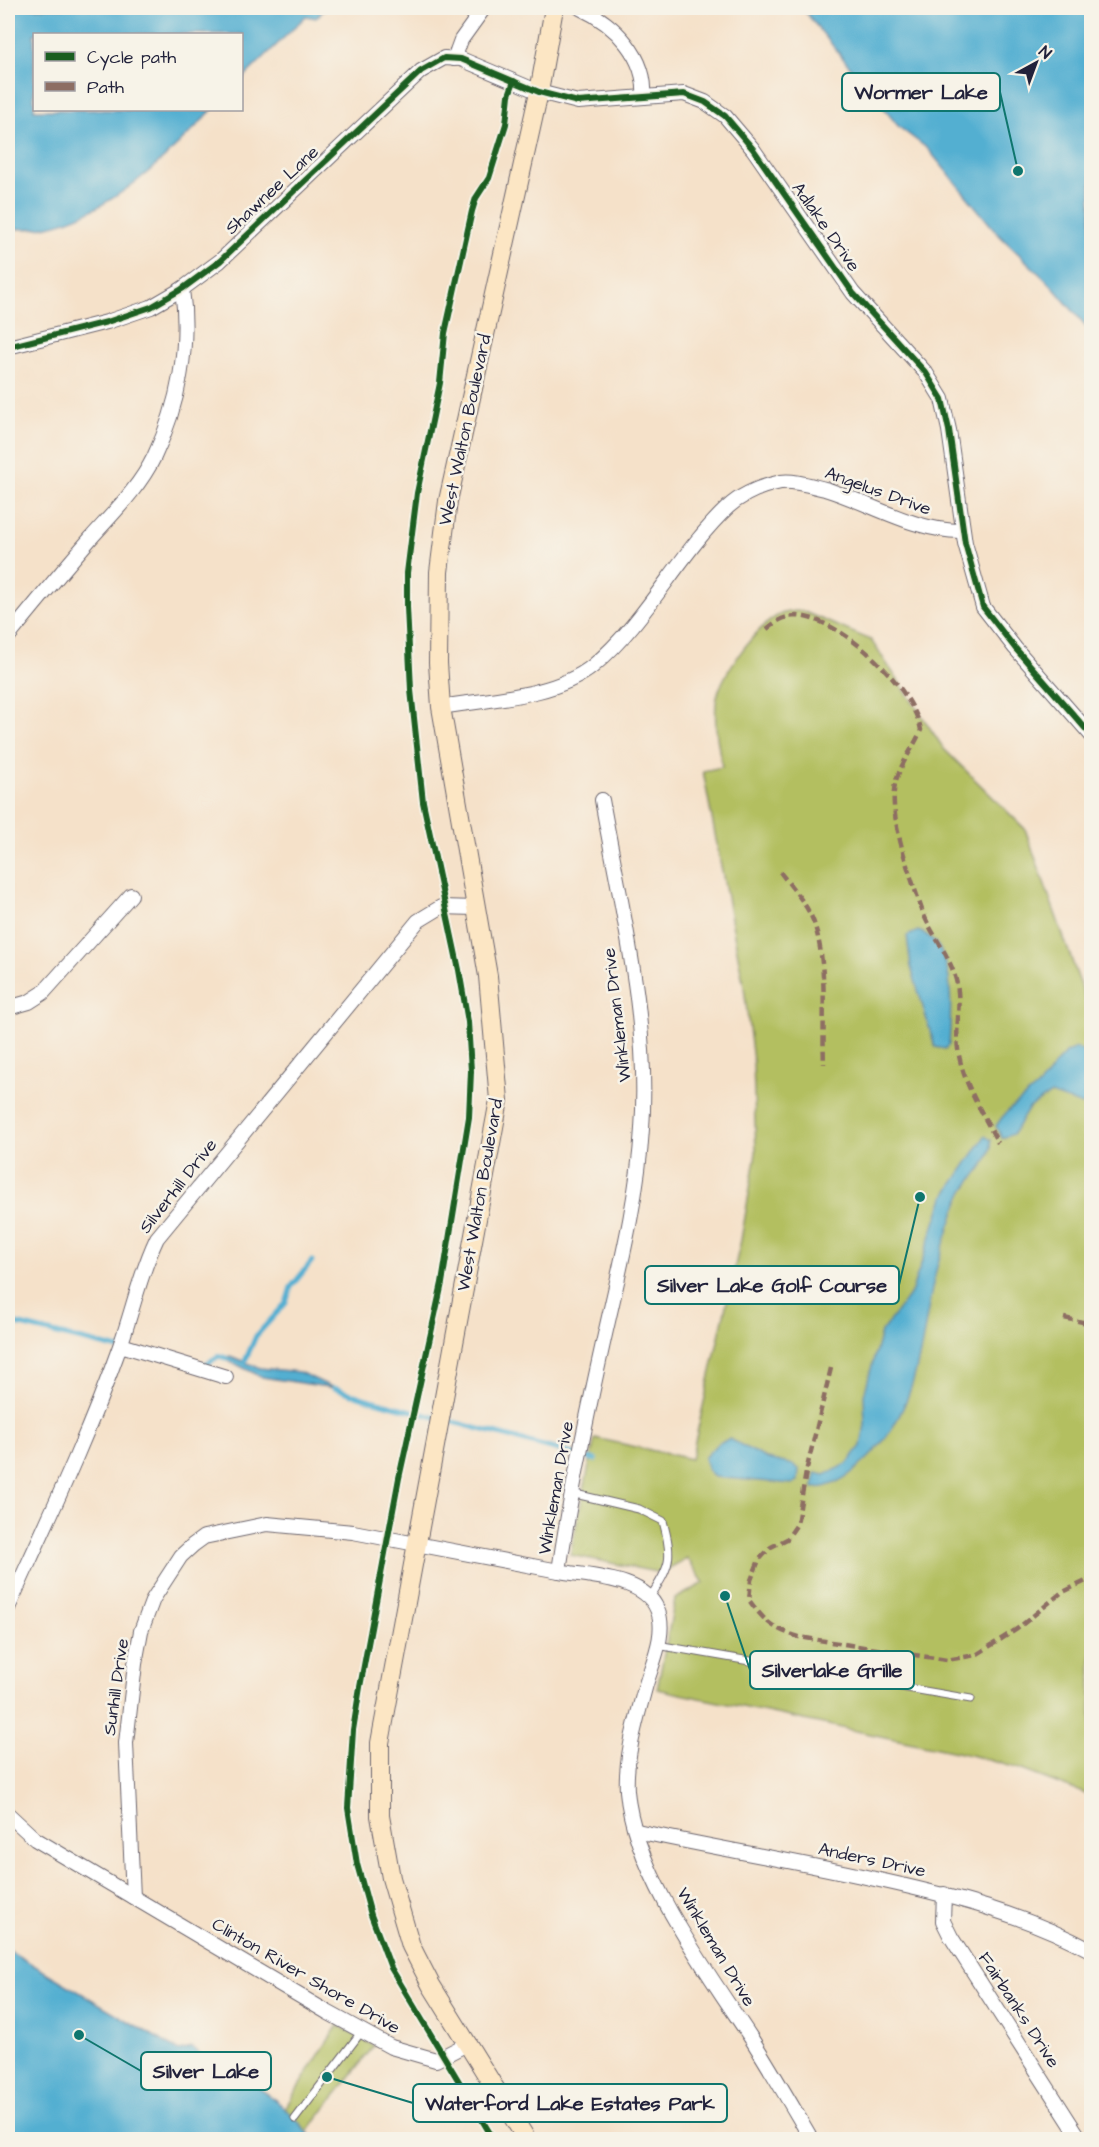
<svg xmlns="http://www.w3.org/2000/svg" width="1099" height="2147" font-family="'Architects Daughter',sans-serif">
	<rect width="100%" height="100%" fill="#f7f3e8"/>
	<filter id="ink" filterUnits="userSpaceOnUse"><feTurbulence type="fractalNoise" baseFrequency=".0167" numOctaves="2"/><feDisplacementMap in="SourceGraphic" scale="12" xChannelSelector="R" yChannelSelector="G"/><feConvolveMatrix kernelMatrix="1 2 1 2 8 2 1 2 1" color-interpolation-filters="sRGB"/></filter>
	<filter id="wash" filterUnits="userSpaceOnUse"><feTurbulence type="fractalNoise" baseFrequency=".008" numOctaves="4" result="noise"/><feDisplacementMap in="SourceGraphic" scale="24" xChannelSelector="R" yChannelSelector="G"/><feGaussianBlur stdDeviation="1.35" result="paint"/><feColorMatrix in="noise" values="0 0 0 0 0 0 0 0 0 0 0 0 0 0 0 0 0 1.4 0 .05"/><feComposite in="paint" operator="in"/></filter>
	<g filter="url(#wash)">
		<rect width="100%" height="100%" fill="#f5e1c9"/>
		<g fill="#b3bf61" stroke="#6a704e" stroke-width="1.5">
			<path d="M802 611 871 640 944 749 1025 829 1091 1014V1796L1017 1768 970 1755 657 1689 675 1599 704 1583 687 1558 661 1573 570 1555 595 1438 691 1459 741 1240 756 1153 753 1061 744 987 703 771 722 767C718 745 714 725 716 703 719 676 756 627 779 615 786 611 795 611 802 611Z"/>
			<path d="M338 2025 374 2046 307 2132 285 2108Z"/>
		</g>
		<g fill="#53afd1" stroke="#3a6886" stroke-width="1.5">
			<path d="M8 8H326L316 18 306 16 242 79V34H34V110H212C167 157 112 214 44 227 33 230 19 228 8 229Z"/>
			<path d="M802 8H1091V332L1051 285 998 234 928 149 899 127Z"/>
			<path d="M918 931C958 943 951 1013 949 1045L945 1049 935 1047 911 967 907 936Z"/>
			<path d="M1077 1048 1091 1056V1101L1082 1105 1051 1094 1029 1108 1013 1134 1002 1138 996 1126C1006 1109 1022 1100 1037 1087 1052 1074 1056 1054 1077 1048Z"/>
			<path d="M985 1136 991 1140C994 1159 973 1176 964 1191 956 1206 951 1222 946 1238 916 1319 932 1401 862 1464 849 1476 833 1488 814 1488L815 1473 825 1475 847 1464 861 1446 865 1425 864 1395 881 1332 911 1293 944 1197Z"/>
			<path d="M230 1356 260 1368 299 1372 334 1388 262 1377 229 1361 226 1358Z"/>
			<path d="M730 1439 767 1459 794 1465 799 1469 798 1481 792 1484 714 1477 708 1470 704 1458 718 1443Z"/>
			<path d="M8 1950 179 2051 192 2048C210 2064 231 2072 251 2083 276 2098 296 2117 313 2139H8Z"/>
		</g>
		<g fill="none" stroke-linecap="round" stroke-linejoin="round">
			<g stroke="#53afd1" stroke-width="5">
				<path d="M8 1322 119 1349"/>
				<path d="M245 1361 256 1336 286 1303 291 1287 312 1261"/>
				<path d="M201 1367 219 1356 226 1358"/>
				<path d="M334 1388 367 1399 596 1460"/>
			</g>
		</g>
	</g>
	<g filter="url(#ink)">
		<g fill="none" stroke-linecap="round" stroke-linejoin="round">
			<defs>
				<g id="lane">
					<path d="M571 1493 639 1509 663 1521C673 1558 671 1566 650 1597"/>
					<path d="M657 1645 971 1699"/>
					<path d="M295 2119 362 2031"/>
				</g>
				<g id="street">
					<path d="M580 8C615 24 647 57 644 97"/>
					<path d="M454 59 461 40 484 8"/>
					<path d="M8 347 107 322 151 307 182 289 220 261 421 71 444 58 461 59 539 92 578 102 684 94 705 102 725 116 753 149 853 293 926 373 942 399 949 430 965 543 983 607 1015 648 1092 736"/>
					<path d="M8 637C35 604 62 571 90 539 113 513 139 488 154 457 179 405 190 345 182 289"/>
					<path d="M441 707C488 699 555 697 593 666 647 621 679 553 728 507 743 493 762 486 781 482 794 480 812 486 825 489 871 503 915 532 963 531"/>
					<path d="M602 800C621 907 650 1019 642 1129 638 1196 621 1264 606 1330 588 1410 571 1489 559 1571 589 1577 644 1577 657 1609 668 1633 651 1665 645 1688 636 1721 625 1758 627 1791 634 1873 707 1971 751 2038 772 2071 792 2106 812 2140"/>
					<path d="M8 1008 29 1002 43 993 131 895"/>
					<path d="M121 1345 226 1377"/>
					<path d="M8 1608C47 1522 88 1436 120 1346 133 1310 140 1273 157 1238L418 921 441 907 475 908"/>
					<path d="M8 1814 35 1839 327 2012 391 2047 436 2060 467 2044"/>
					<path d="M637 1831C719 1849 802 1862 884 1881 956 1897 1026 1915 1092 1951"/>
					<path d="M944 1894 943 1921 951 1937 1081 2140"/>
					<path d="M133 1897 126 1743 135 1664 141 1631 153 1599 181 1556 193 1545 204 1537 267 1524 353 1532 559 1571"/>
				</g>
				<path id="secondary" d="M527 2140 431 1985 411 1946 391 1878 380 1816V1743L499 1100 488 976 441 707 438 663 439 572 448 501 539 92 554 8"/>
			</defs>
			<use href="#lane" stroke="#6c656d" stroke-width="9"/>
			<use href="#street" stroke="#6c656d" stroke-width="16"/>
			<use href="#secondary" stroke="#6c656d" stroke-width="20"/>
			<use href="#lane" stroke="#fff" stroke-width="7"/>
			<use href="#street" stroke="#fff" stroke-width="14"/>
			<use href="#secondary" stroke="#fce6c4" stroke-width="18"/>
			<g stroke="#8d6e63" stroke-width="4.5" stroke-dasharray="9 4.5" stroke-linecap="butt">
				<path d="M767 629C775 622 784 616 796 616 841 617 913 687 921 730 913 749 900 764 895 784 888 816 911 878 922 910 931 935 949 953 956 980 962 1004 955 1026 958 1049 962 1082 983 1114 998 1143"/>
				<path d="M780 872C792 888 809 906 815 926 828 969 822 1020 824 1064"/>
				<path d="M1064 1318 1092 1324"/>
				<path d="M831 1368 806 1472 797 1524 787 1539 771 1547 759 1560 751 1580 749 1600C765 1622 773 1629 799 1637L947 1660 976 1655 1017 1629 1061 1593 1092 1578"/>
			</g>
			<defs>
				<g id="cycleway">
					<path d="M8 347 107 322 151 307 182 289 220 261 421 71 444 58 461 59 539 92 578 102 684 94 705 102 725 116 753 149 853 293 926 373 942 399 949 430 965 543 983 607 1015 648 1092 736"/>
					<path d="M494 2140 391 1968 371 1915 357 1864 348 1808 353 1730 360 1687 399 1478 442 1283 469 1117 471 1071 468 1022 459 970 423 802 411 690 407 607V573L417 493 440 383 445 333 472 211 476 198 489 178 506 124 509 95 514 81"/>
				</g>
			</defs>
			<use href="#cycleway" stroke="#f7f3e8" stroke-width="10"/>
			<use href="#cycleway" stroke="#1b5e20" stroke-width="6"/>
		</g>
	</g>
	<g text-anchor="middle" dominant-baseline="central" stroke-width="5" stroke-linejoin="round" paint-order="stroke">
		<g font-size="18" fill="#22223b" stroke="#f7f3e8">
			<text transform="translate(272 190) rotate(-43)">Shawnee Lane</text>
			<text transform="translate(826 227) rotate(55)">Adlake Drive</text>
			<text transform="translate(465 430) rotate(-78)">West Walton Boulevard</text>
			<text transform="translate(878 491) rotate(20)">Angelus Drive</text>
			<text transform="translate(617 1015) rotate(-97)">Winkleman Drive</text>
			<text transform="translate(178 1186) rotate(-52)">Silverhill Drive</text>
			<text transform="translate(480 1195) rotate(-80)">West Walton Boulevard</text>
			<text transform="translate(556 1488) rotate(-80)">Winkleman Drive</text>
			<text transform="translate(116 1687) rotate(-82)">Sunhill Drive</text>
			<text transform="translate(872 1860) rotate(12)">Anders Drive</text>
			<text transform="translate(716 1947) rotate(59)">Winkleman Drive</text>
			<text transform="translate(306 1976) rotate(30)">Clinton River Shore Drive</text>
			<text transform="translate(1019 2010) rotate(57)">Fairbanks Drive</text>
		</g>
	</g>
	<path fill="none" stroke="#0f766e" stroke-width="2" d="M1018 171L1000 92M920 1197L899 1285M725 1596L750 1670M79 2035L141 2071M327 2077L413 2103"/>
	<g fill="#0f766e" stroke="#f7f3e8" stroke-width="2">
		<circle cx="1018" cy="171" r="6"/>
		<circle cx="920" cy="1197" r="6"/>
		<circle cx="725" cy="1596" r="6"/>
		<circle cx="79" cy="2035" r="6"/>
		<circle cx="327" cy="2077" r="6"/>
	</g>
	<g fill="#f7f3e8" stroke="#0f766e" stroke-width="2">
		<rect x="842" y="73" width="158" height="38" rx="6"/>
		<rect x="645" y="1266" width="254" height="38" rx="6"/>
		<rect x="750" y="1651" width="164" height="38" rx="6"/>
		<rect x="141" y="2052" width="130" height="38" rx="6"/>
		<rect x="413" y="2084" width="314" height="38" rx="6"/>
	</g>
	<g font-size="20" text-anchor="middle" font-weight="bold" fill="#22223b">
		<text x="921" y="99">Wormer Lake</text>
		<text x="772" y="1292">Silver Lake Golf Course</text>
		<text x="832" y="1677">Silverlake Grille</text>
		<text x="206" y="2078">Silver Lake</text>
		<text x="570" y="2110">Waterford Lake Estates Park</text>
	</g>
	<rect width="1099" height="2147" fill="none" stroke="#f7f3e8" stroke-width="30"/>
	<rect x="33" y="33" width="210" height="78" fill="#f7f3e8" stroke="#a29fa3" stroke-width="1.5"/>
	<rect x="45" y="52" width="30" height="9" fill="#1b5e20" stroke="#a29fa3" stroke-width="1.5"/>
	<text x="87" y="63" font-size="18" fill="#22223b">Cycle path</text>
	<rect x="45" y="82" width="30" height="9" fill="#8d6e63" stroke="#a29fa3" stroke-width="1.5"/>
	<text x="87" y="93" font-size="18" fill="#22223b">Path</text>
	<g transform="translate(1036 63) rotate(41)" stroke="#f7f3e8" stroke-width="4.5" paint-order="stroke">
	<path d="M0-4.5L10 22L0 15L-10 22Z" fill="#22223b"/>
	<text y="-9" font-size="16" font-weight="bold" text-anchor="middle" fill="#22223b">N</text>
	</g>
</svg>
